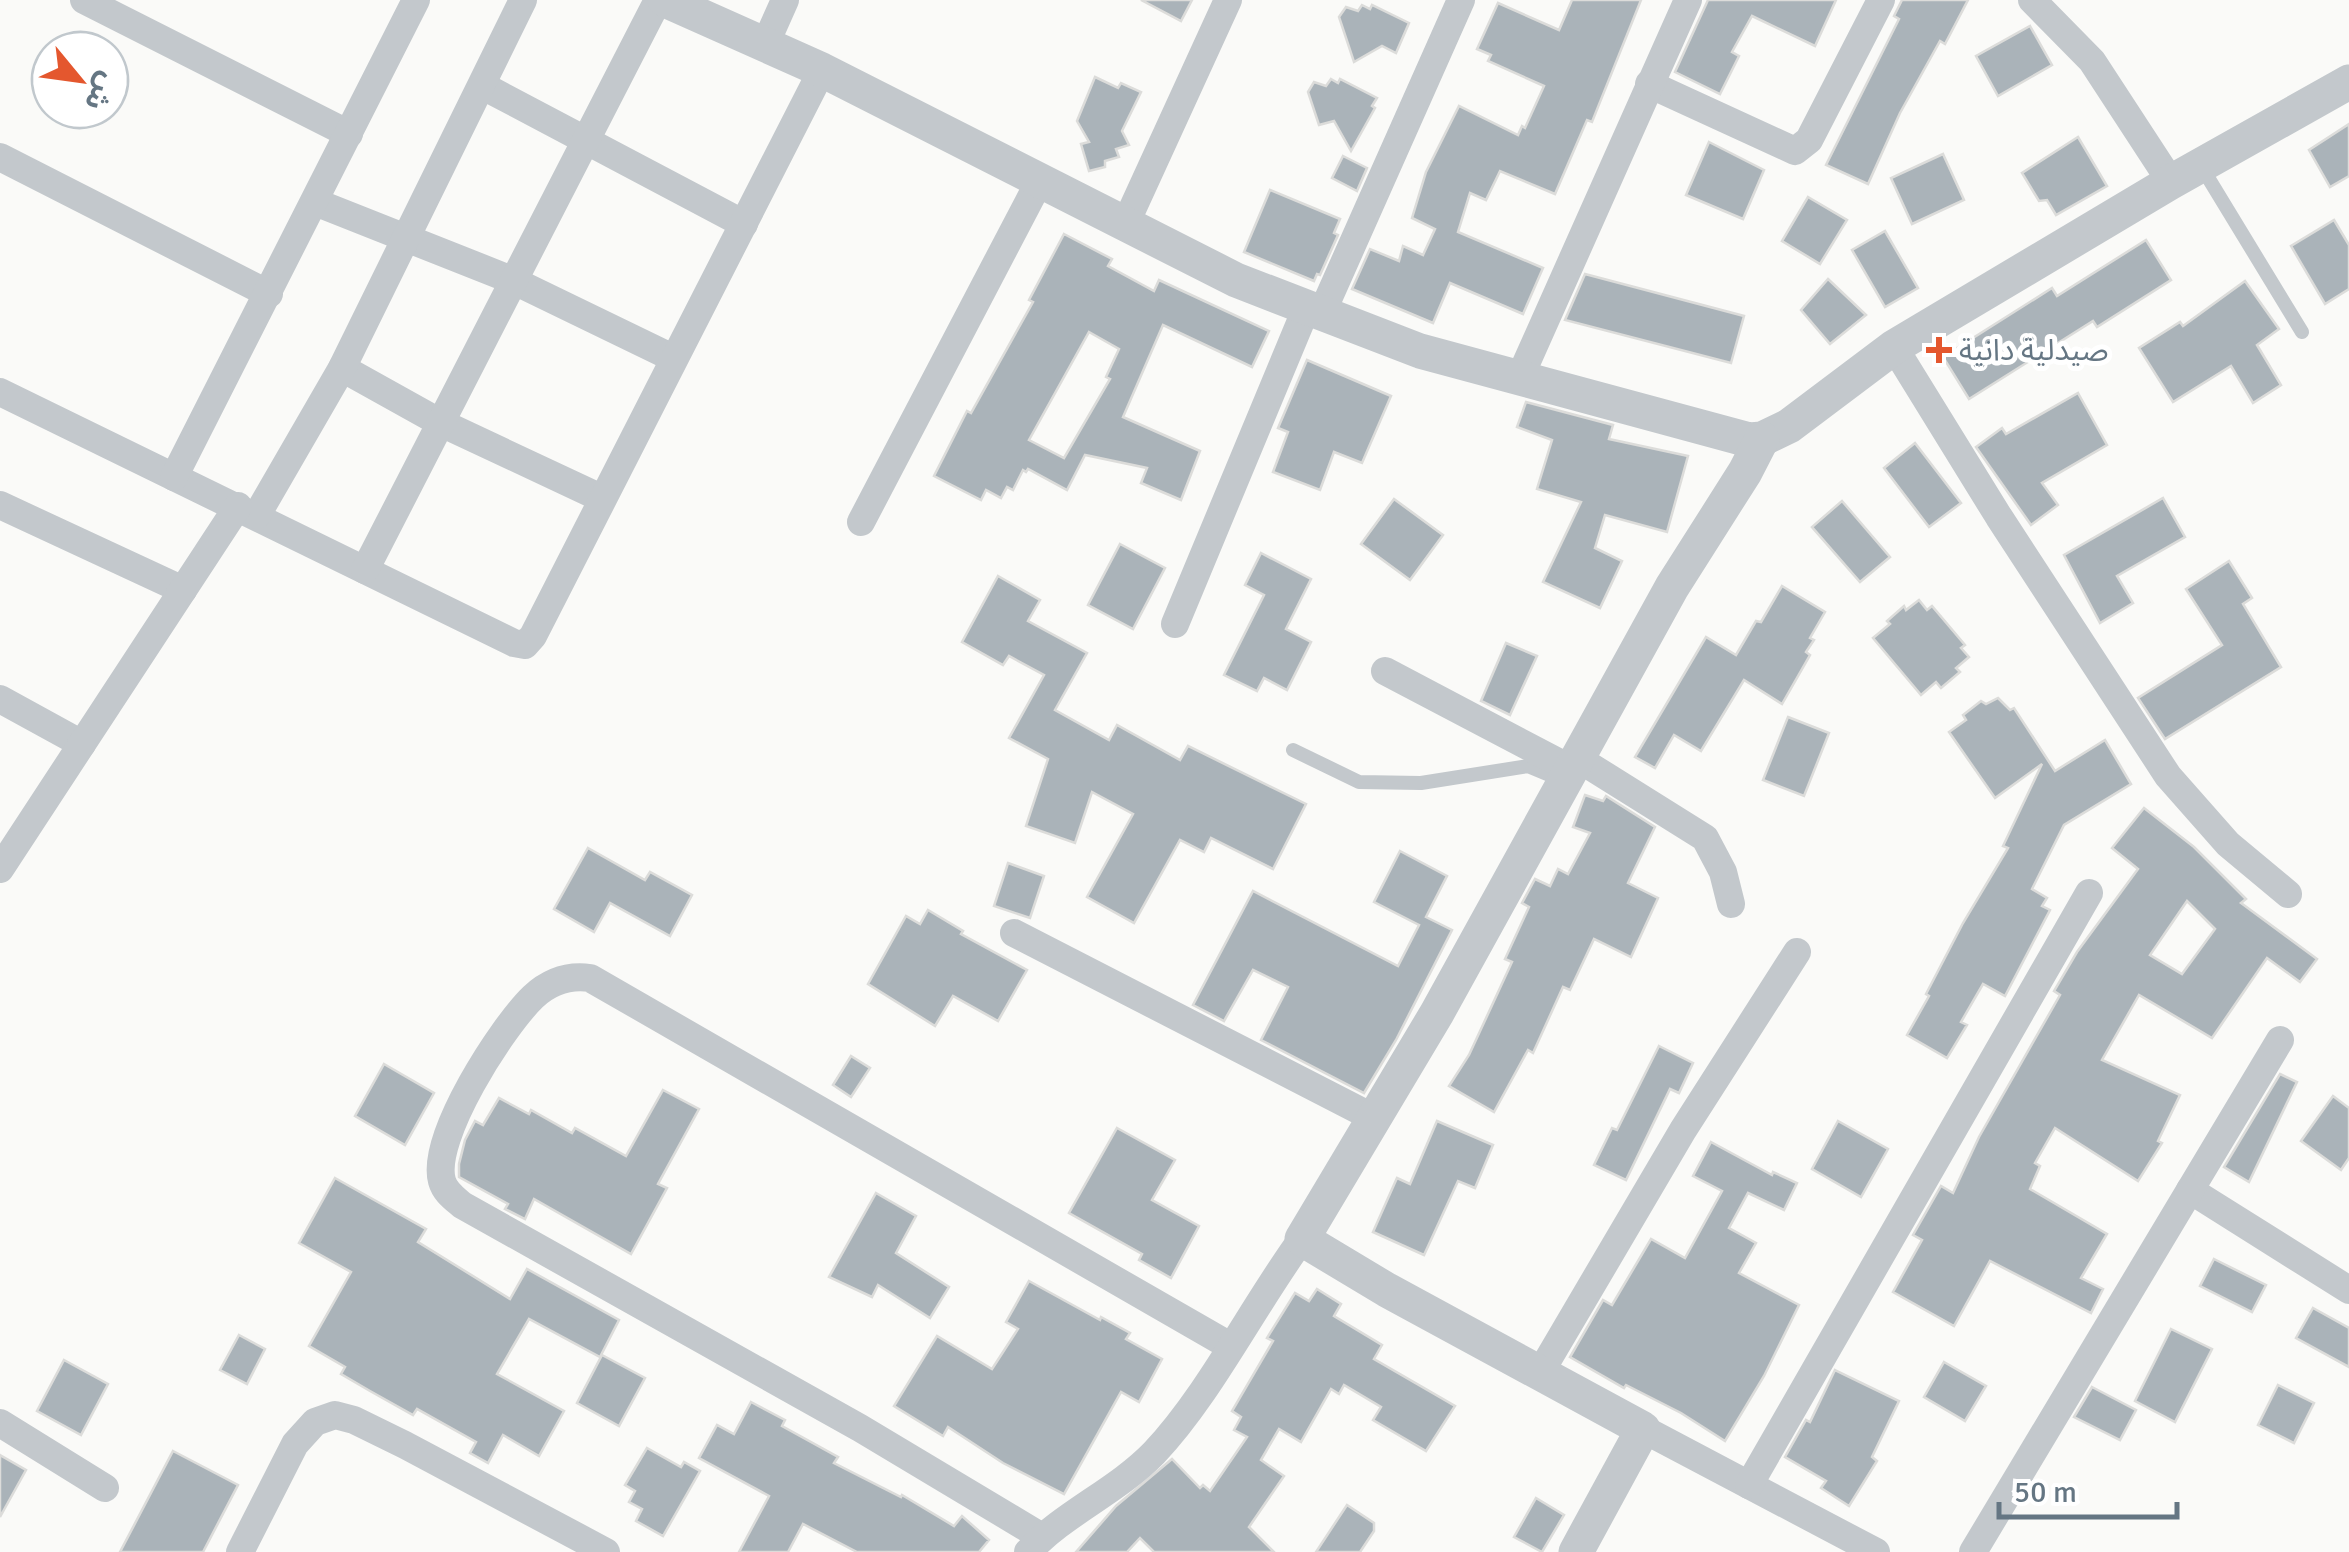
<svg xmlns="http://www.w3.org/2000/svg" width="2349" height="1552" font-family="Signika,'Noto Sans Arabic',sans-serif">
	<rect width="100%" height="100%" fill="#fafaf8"/>
	<g fill="#aab3b9" stroke="#dcdcda" stroke-width="2.5" fill-rule="evenodd">
		<path d="M1141 0H1192L1181 21Z"/>
		<path d="M1572 0H1641L1592 122 1587 120 1555 194 1500 171 1486 200 1470 193 1458 232 1543 268 1523 314 1450 283 1433 323 1352 289 1370 249 1399 261 1403 246 1423 255 1435 229 1412 218 1426 172 1459 106 1518 135 1522 126 1525 128 1544 86 1488 61 1491 55 1477 49 1498 3 1559 30Z"/>
		<path d="M1708 0H1836L1815 46 1752 16 1732 52 1739 56 1720 94 1675 72Z"/>
		<path d="M1902 0H1968L1945 44 1940 41 1900 113 1868 184 1826 165 1899 19 1894 16Z"/>
		<path d="M1362 5 1370 9 1372 5 1409 23 1396 53 1382 46 1354 62 1339 17 1346 7 1358 11Z"/>
		<path d="M2030 26 2052 65 1998 96 1976 56Z"/>
		<path d="M1095 77 1118 88 1121 83 1141 92 1122 131 1129 145 1116 149 1119 157 1105 161V167L1089 171 1081 144 1089 142 1077 121Z"/>
		<path d="M1331 79 1338 83 1340 79 1377 98 1372 106 1375 108 1351 151 1334 121 1319 125 1308 92 1314 82 1326 86Z"/>
		<path d="M2349 124V176L2330 187 2309 150Z"/>
		<path d="M2078 137 2107 186 2056 215 2047 200 2039 201 2022 173Z"/>
		<path d="M1709 142 1764 170 1743 219 1686 195Z"/>
		<path d="M1943 154 1964 200 1912 224 1891 178Z"/>
		<path d="M1343 156 1367 168 1357 191 1332 178Z"/>
		<path d="M1270 190 1340 219 1334 233 1338 235 1320 275 1317 274 1314 281 1244 252Z"/>
		<path d="M1808 197 1847 220 1820 264 1782 241Z"/>
		<path d="M2334 220 2349 245V289L2325 304 2291 246Z"/>
		<path d="M1885 231 1918 288 1885 307 1852 250Z"/>
		<path d="M1064 234 1112 259 1108 266 1154 291 1159 280 1269 331 1252 367 1163 325 1123 417 1200 451 1181 500 1141 483 1147 468 1085 455 1067 490 1028 469 1026 472 1023 470 1013 490 1007 487 1001 498 986 490 981 500 934 476 967 411 971 413 1033 302 1029 300ZM1089 332 1119 349 1106 377 1110 379 1064 458 1029 440Z"/>
		<path d="M2146 240 2171 280 2097 327 2093 321 1969 399 1943 357 2052 288 2057 296Z"/>
		<path d="M1585 274 1744 316 1731 363 1565 320Z"/>
		<path d="M1828 279 1866 315 1830 344 1801 310Z"/>
		<path d="M2245 281 2279 329 2257 345 2281 385 2253 403 2231 366 2173 402 2139 348 2180 322 2183 326Z"/>
		<path d="M1307 360 1391 396 1362 463 1334 452 1320 490 1273 472 1288 432 1278 428Z"/>
		<path d="M2078 393 2107 445 2042 483 2058 505 2031 525 1976 447 2002 428 2006 434Z"/>
		<path d="M1526 402 1613 425 1609 439 1688 456 1667 532 1605 515 1595 548 1622 561 1600 608 1543 582 1581 502 1537 489 1552 440 1517 427Z"/>
		<path d="M1915 443 1961 503 1929 527 1884 468Z"/>
		<path d="M2163 498 2185 537 2117 576 2133 603 2100 623 2064 555Z"/>
		<path d="M1394 499 1443 535 1410 580 1361 544Z"/>
		<path d="M1842 501 1890 557 1860 582 1812 527Z"/>
		<path d="M1120 544 1165 568 1133 629 1088 605Z"/>
		<path d="M1261 553 1311 579 1286 629 1311 642 1287 690 1264 678 1257 691 1224 675 1264 595 1245 585Z"/>
		<path d="M2229 561 2252 598 2243 604 2281 667 2165 739 2138 698 2222 645 2186 589Z"/>
		<path d="M998 576 1040 600 1028 621 1087 653 1055 710 1109 740 1117 725 1180 760 1188 746 1306 804 1273 869 1211 838 1204 852 1180 840 1134 923 1087 897 1133 814 1092 792 1075 843 1026 826 1048 759 1009 738 1044 675 1009 656 1003 665 962 642Z"/>
		<path d="M1782 586 1825 612 1810 638 1814 640 1806 652 1810 655 1782 704 1744 680 1701 751 1674 735 1655 768 1635 757 1706 637 1736 655 1756 621 1761 622Z"/>
		<path d="M1919 600 1927 610 1932 606 1965 645 1961 648 1969 657 1956 668 1960 672 1941 688 1936 682 1921 695 1873 638 1890 624 1887 621 1904 606 1906 610Z"/>
		<path d="M1506 643 1537 656 1510 715 1481 701Z"/>
		<path d="M1998 698 2010 710 2014 708 2055 771 2105 740 2131 784 2064 825 2032 889 2047 898 2042 906 2050 910 2005 996 1983 984 1961 1022 1967 1025 1947 1058 1907 1035 1929 996 1926 994 1963 923 2008 848 2003 846 2042 764 1995 798 1949 732 1966 720 1963 715 1981 701 1986 704Z"/>
		<path d="M1788 717 1829 733 1804 796 1763 780Z"/>
		<path d="M1585 795 1603 801 1606 796 1655 827 1628 883 1658 898 1631 957 1594 939 1570 990 1563 987 1533 1053 1528 1050 1494 1112 1449 1086 1469 1055 1512 962 1505 959 1529 907 1522 903 1535 879 1550 886 1558 869 1568 874 1590 833 1573 827Z"/>
		<path d="M2144 808 2194 847 2246 899 2241 903 2317 959 2300 982 2267 958 2212 1038 2139 995 2102 1060 2180 1095 2158 1141 2162 1143 2138 1181 2055 1128 2035 1163 2040 1166 2030 1189 2107 1234 2081 1278 2103 1289 2091 1313 1990 1261 1954 1326 1893 1292 1922 1240 1913 1235 1941 1186 1953 1193 1979 1137 2060 995 2054 991 2077 952 2138 869 2112 848ZM2187 901 2215 929 2182 974 2150 955Z"/>
		<path d="M588 848 645 880 650 872 692 895 670 936 610 903 594 932 554 909Z"/>
		<path d="M1400 851 1447 876 1426 917 1452 930 1396 1040 1364 1093 1261 1040 1288 987 1253 970 1224 1021 1193 1005 1253 891 1398 966 1419 925 1374 902Z"/>
		<path d="M1008 863 1044 876 1030 918 994 906Z"/>
		<path d="M928 910 963 931 961 934 1027 970 998 1021 953 996 935 1026 868 984 906 916 920 924Z"/>
		<path d="M1659 1046 1693 1063 1679 1093 1670 1089 1626 1180 1594 1165 1612 1128 1617 1130Z"/>
		<path d="M851 1056 870 1068 851 1097 833 1085Z"/>
		<path d="M384 1064 434 1093 405 1145 355 1116Z"/>
		<path d="M2280 1074 2297 1082 2249 1182 2224 1167Z"/>
		<path d="M663 1090 699 1109 658 1184 667 1188 631 1254 534 1199 525 1219 505 1209 508 1204 459 1177V1164L465 1140 475 1121 483 1125 499 1098 529 1114 531 1110 572 1133 575 1128 626 1156Z"/>
		<path d="M2333 1096 2349 1108V1158L2341 1170 2301 1141Z"/>
		<path d="M1437 1121 1493 1145 1475 1188 1458 1181 1424 1255 1373 1232 1397 1178 1410 1184Z"/>
		<path d="M1838 1121 1888 1149 1861 1197 1812 1169Z"/>
		<path d="M1117 1128 1175 1160 1152 1200 1199 1226 1171 1278 1139 1260 1142 1254 1069 1213Z"/>
		<path d="M1711 1142 1772 1175 1773 1172 1797 1183 1784 1210 1748 1193 1729 1228 1756 1243 1739 1273 1799 1305 1764 1376 1725 1441 1681 1413 1626 1385 1624 1388 1570 1357 1603 1300 1612 1305 1651 1239 1685 1258 1722 1191 1693 1176Z"/>
		<path d="M335 1178 426 1229 418 1242 510 1299 527 1269 619 1320 600 1357 529 1319 497 1374 564 1411 539 1456 503 1435 488 1463 470 1453 476 1442 417 1409 413 1415 370 1391 341 1374 345 1367 309 1346 351 1272 299 1243Z"/>
		<path d="M876 1193 916 1216 896 1253 949 1287 930 1318 878 1285 872 1297 829 1277Z"/>
		<path d="M2214 1259 2266 1285 2252 1312 2200 1286Z"/>
		<path d="M1029 1281 1100 1320 1101 1317 1130 1333 1126 1339 1162 1359 1139 1402 1121 1392 1064 1494 1003 1463 948 1427 943 1436 894 1406 937 1336 992 1369 1018 1329 1006 1322Z"/>
		<path d="M1317 1289 1341 1304 1334 1316 1382 1345 1374 1359 1455 1406 1426 1451 1373 1420 1381 1407 1344 1385 1339 1394 1331 1389 1301 1442 1279 1429 1261 1460 1284 1476 1249 1527 1274 1552H1154L1140 1538 1127 1552H1076L1116 1506 1172 1459 1200 1488 1203 1485 1210 1491 1247 1437 1234 1430 1241 1417 1232 1411 1273 1341 1267 1338 1295 1293 1309 1301Z"/>
		<path d="M2313 1308 2349 1328V1367L2296 1338Z"/>
		<path d="M2171 1329 2212 1349 2175 1422 2135 1401Z"/>
		<path d="M239 1335 265 1349 247 1384 220 1370Z"/>
		<path d="M602 1355 645 1378 619 1426 577 1403Z"/>
		<path d="M64 1360 108 1384 81 1435 37 1411Z"/>
		<path d="M1944 1362 1986 1386 1965 1421 1924 1397Z"/>
		<path d="M1835 1370 1899 1401 1872 1457 1877 1461 1849 1506 1821 1488 1826 1481 1785 1457 1806 1420 1810 1422Z"/>
		<path d="M2278 1385 2314 1403 2294 1443 2258 1425Z"/>
		<path d="M2092 1387 2136 1410 2120 1440 2074 1417Z"/>
		<path d="M751 1402 785 1420 782 1426 838 1457 834 1463 901 1497 902 1495 954 1526 962 1516 989 1540 979 1552H857L803 1524 788 1552H739L769 1496 699 1458 717 1425 734 1434Z"/>
		<path d="M647 1448 681 1467 684 1462 700 1471 663 1536 636 1521 642 1509 629 1502 635 1491 625 1485Z"/>
		<path d="M173 1451 238 1485 203 1552H120Z"/>
		<path d="M0 1455 26 1470 0 1517Z"/>
		<path d="M1536 1498 1564 1515 1542 1552 1514 1537Z"/>
		<path d="M1347 1505 1374 1523V1531L1360 1552H1316Z"/>
	</g>
	<g fill="none" stroke-linecap="round" stroke-linejoin="round">
		<g stroke="#c3c8cc" stroke-width="14">
			<path d="M2201 166 2302 332"/>
			<path d="M1293 750 1359 782 1421 783 1528 766 1564 781"/>
		</g>
		<g stroke="#c3c8cc" stroke-width="28">
			<path d="M84 0 349 134"/>
			<path d="M2032 0 2092 61 2171 182"/>
			<path d="M765 45 785 0"/>
			<path d="M1649 84 1795 151 1809 140 1881 0"/>
			<path d="M483 86 744 224"/>
			<path d="M0 157 269 294"/>
			<path d="M315 202 512 280 673 358"/>
			<path d="M1125 225 1228 0"/>
			<path d="M1321 315 1461 0"/>
			<path d="M1894 347 1999 517 2168 776 2228 844 2288 894"/>
			<path d="M342 368 439 422 601 498"/>
			<path d="M1520 377 1688 0"/>
			<path d="M0 392 514 643 525 645 533 636 822 70"/>
			<path d="M174 477 416 0"/>
			<path d="M0 505 183 590"/>
			<path d="M257 515 342 368 523 0"/>
			<path d="M861 522 1039 182"/>
			<path d="M365 570 658 0"/>
			<path d="M1175 624 1306 309"/>
			<path d="M1385 671 1571 769"/>
			<path d="M0 699 82 744"/>
			<path d="M1577 758 1705 838 1723 872 1731 904"/>
			<path d="M0 869 238 506"/>
			<path d="M1014 933 1374 1118"/>
			<path d="M2190 1190 2349 1290"/>
			<path d="M1540 1373 1683 1130 1797 952"/>
			<path d="M0 1423 105 1488"/>
			<path d="M1643 1429 1876 1552"/>
			<path d="M1749 1485 2089 893"/>
			<path d="M1042 1537 860 1428 462 1205C454 1198 445 1192 442 1181 430 1138 502 1027 533 997 549 982 568 975 590 978L1230 1346"/>
			<path d="M240 1552 295 1444 315 1422 335 1415 354 1420 405 1445 606 1552"/>
			<path d="M1028 1552C1064 1513 1116 1492 1154 1453 1209 1395 1253 1306 1302 1239"/>
			<path d="M1973 1552 2280 1040"/>
		</g>
		<g stroke="#c3c8cc" stroke-width="35">
			<path d="M665 0 822 70 1236 280 1420 351 1749 440 1762 439 1789 426 1894 347 2171 182 2349 82"/>
			<path d="M1576 1552 1643 1429 1387 1290 1302 1239 1437 1013 1672 587 1745 472 1762 439"/>
		</g>
	</g>
	<path fill="#e4572e" stroke="#fff" stroke-width="4" d="M1934 335h10v10h10v10h-10v10h-10v-10h-10v-10h10z"/>
	<g text-anchor="middle" dominant-baseline="central" stroke-width="10" stroke-linejoin="round" paint-order="stroke">
		<g font-size="30" fill="#657683" stroke="#fff" text-anchor="start">
			<text x="1959" y="350">صيدلية دانية</text>
		</g>
	</g>
	<g transform="translate(80 80) rotate(119)"><circle r="48" fill="#ffffff" stroke="#c1c8cd" stroke-width="2.5"/>
	<path d="M0-8L18 38L0 25L-18 38Z" fill="#e4572e"/>
	<text y="-15" font-size="28" font-weight="bold" text-anchor="middle" fill="#657683">ش</text>
	</g>
	<path d="M1999 1502v15h178v-15" fill="none" stroke="#657683" stroke-width="5"/>
	<text x="2014" y="1502" font-size="30" fill="#657683" stroke="#ffffff" stroke-width="8" paint-order="stroke">50 m</text>
</svg>
